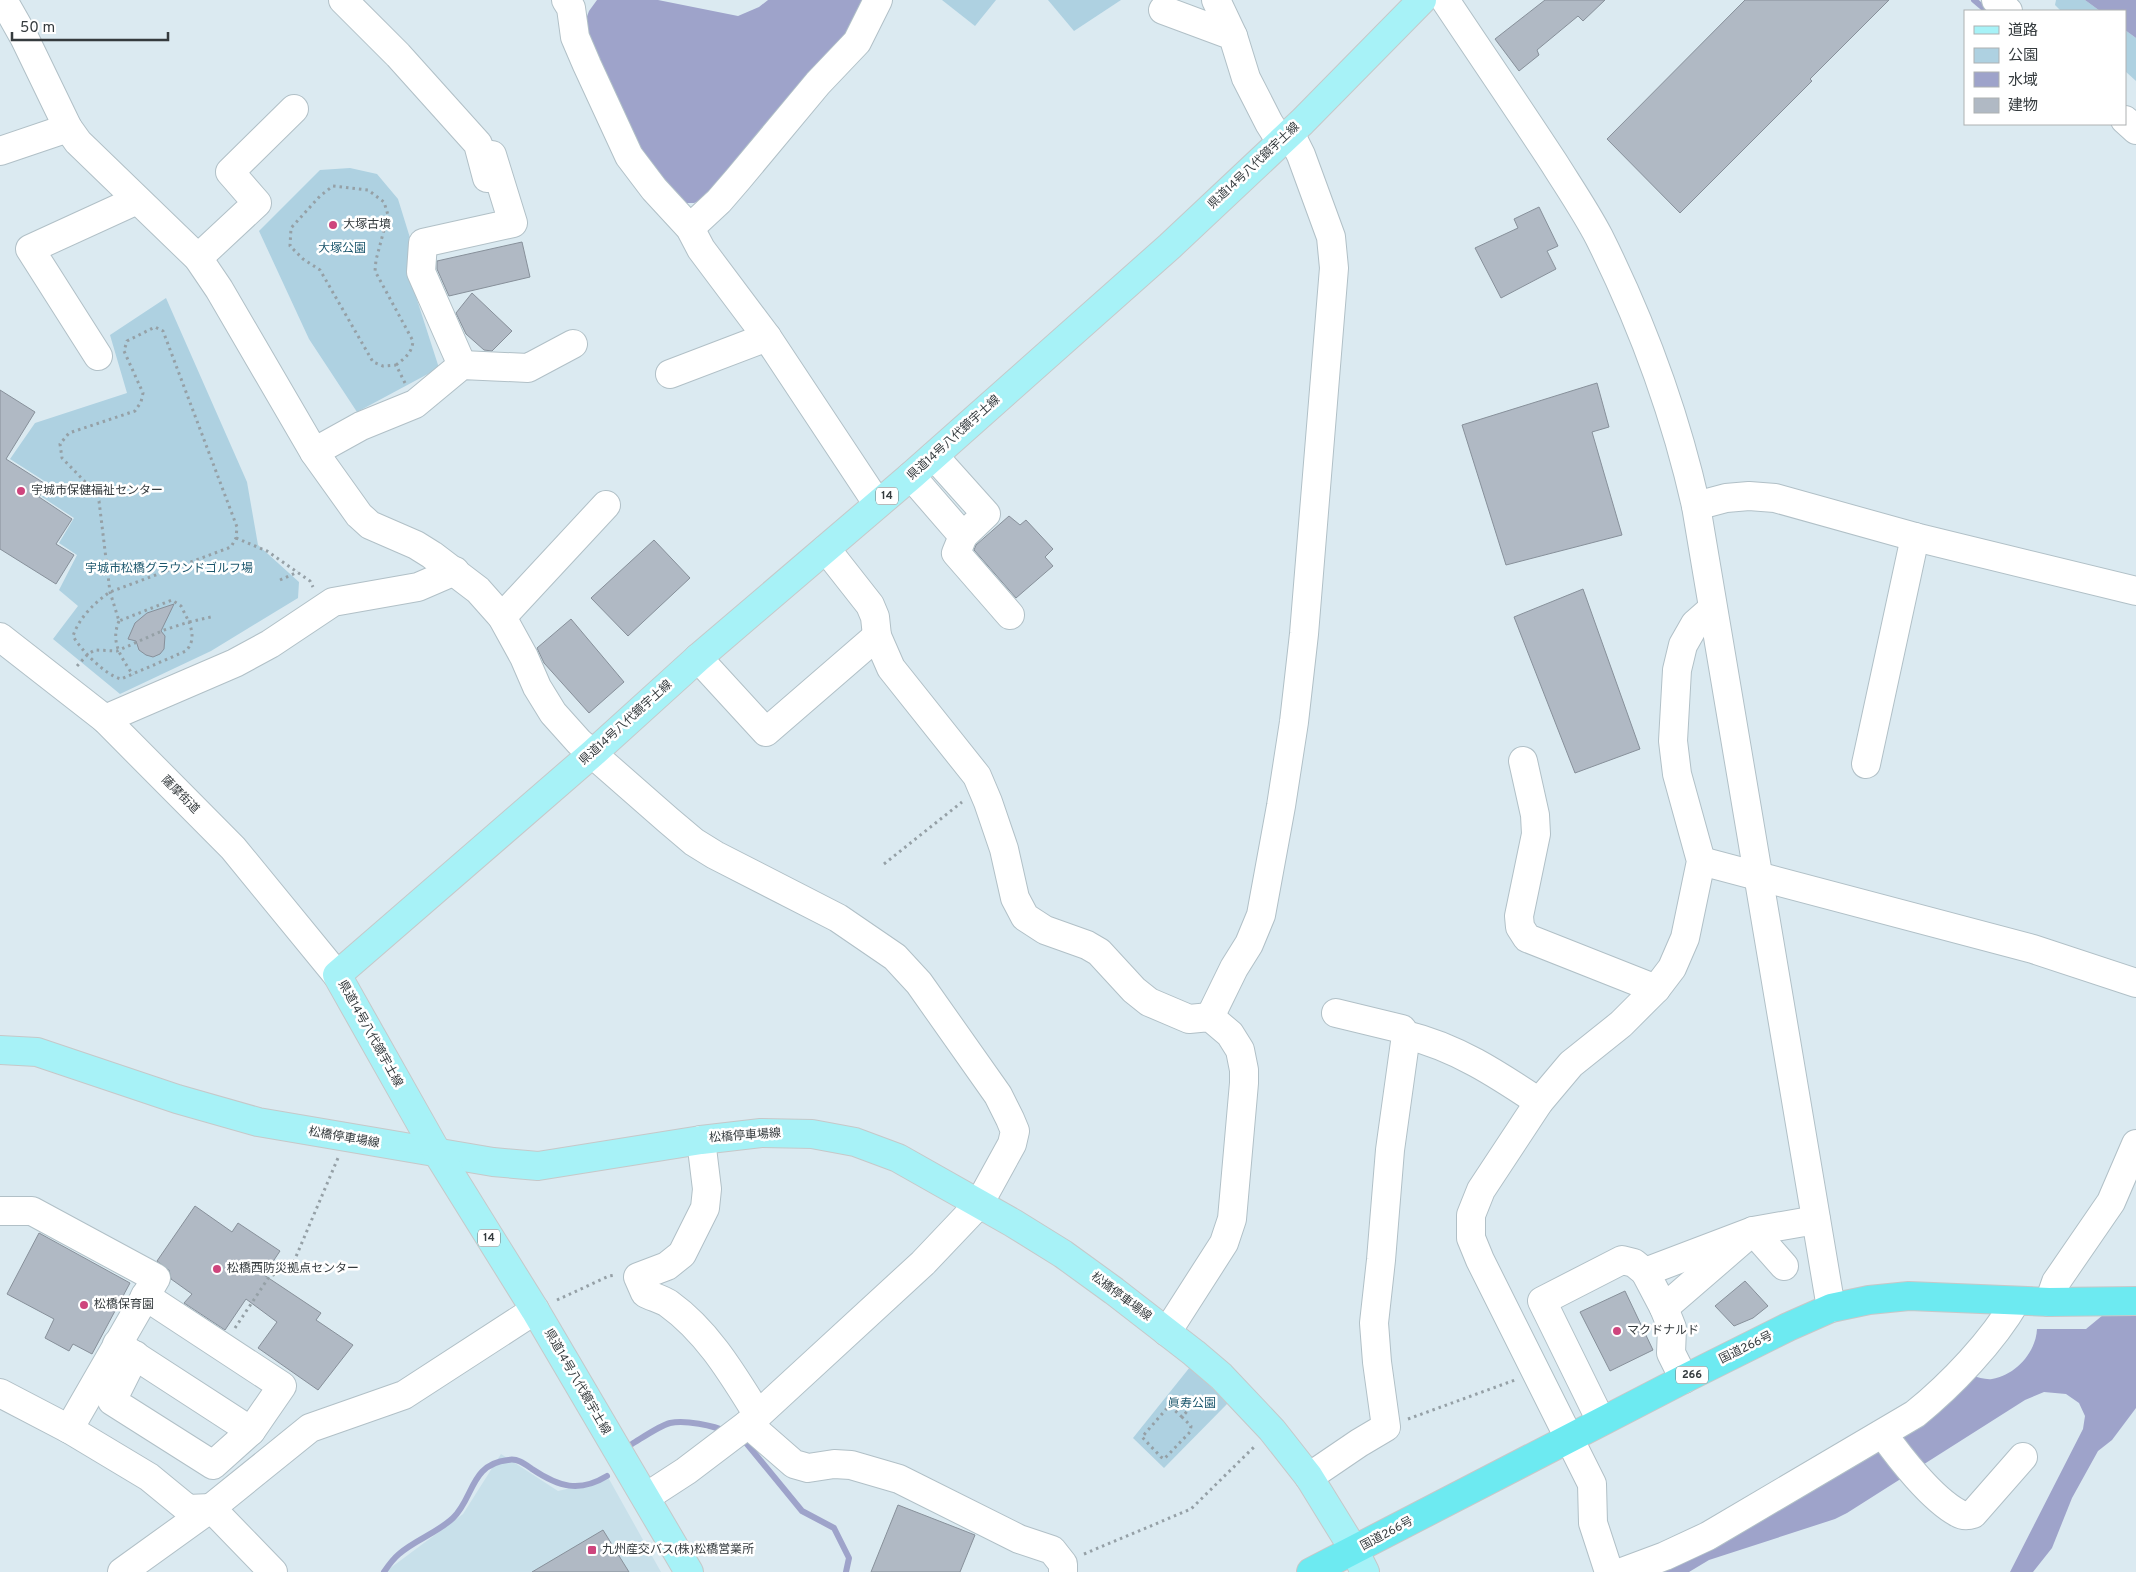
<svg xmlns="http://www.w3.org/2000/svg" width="2136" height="1572" font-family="Overpass,'Noto Sans JP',sans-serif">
	<rect width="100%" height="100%" fill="#dbeaf1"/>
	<path fill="#c8e0ea" d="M501 1454 558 1491 609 1479 661 1572H385L463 1514Z"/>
	<g fill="#aed1e1">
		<path d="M942 0H996L975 26Z"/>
		<path d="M1048 0H1121L1074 31Z"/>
		<path d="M2056 0H2085L2100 11H2061L2055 5Z"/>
		<path d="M2125 30 2136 38V81L2125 71Z"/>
		<path d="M350 168 377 174 398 199 411 241 410 278 439 368 357 412 309 339 259 231 320 170Z"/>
		<path d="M166 298 247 482 258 545 299 582 298 598 211 651 120 694 53 639 78 606 59 590 77 555 59 543 74 518 42 497 49 484 10 459 35 423 127 393 110 335Z"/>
		<path d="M1190 1367 1228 1403 1164 1468 1133 1438Z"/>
	</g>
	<g fill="#9ea3ca">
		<path d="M597 0H658L738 16 759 7 768 0H870L852 39 709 197 694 203H680L640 161 582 30 589 11Z"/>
		<path d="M2085 0H2136V38L2125 30V11H2100Z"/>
		<path d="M2136 1298V1408L2112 1440 2098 1451 2072 1498 2052 1548 2033 1572H2010L2083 1429 2085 1416 2079 1403 2066 1394 2044 1392 2025 1400 1847 1513 1835 1519 1709 1560 1689 1572H1646L1972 1376C1978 1377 1986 1380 1992 1379 2016 1375 2036 1352 2037 1329H2086L2120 1301Z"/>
	</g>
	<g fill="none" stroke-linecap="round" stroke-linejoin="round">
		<g stroke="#9ea3ca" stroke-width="6">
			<path d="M1974 0 1987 11"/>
			<path d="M740 1440 747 1444 802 1511 834 1528 849 1558 846 1572"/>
			<path d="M632 1444C642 1438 659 1426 670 1423 685 1420 713 1425 727 1432"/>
			<path d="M384 1572C388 1566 393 1559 399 1554 415 1540 437 1533 453 1518 474 1498 470 1464 508 1460 518 1458 525 1464 532 1469 559 1487 579 1493 607 1476"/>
		</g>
	</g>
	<g fill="#b0b9c4" stroke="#87909a">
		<path d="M1545 0H1605L1583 21 1578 16 1537 50 1539 55 1519 71 1495 39Z"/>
		<path d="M1745 0H1889L1810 79 1812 81 1680 213 1607 139Z"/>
		<path d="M1539 207 1558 246 1547 251 1556 269 1501 298 1475 248 1518 228 1514 219Z"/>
		<path d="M522 242 530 277 449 296 437 269V261Z"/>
		<path d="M472 293 512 331 492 351 484 350 466 334 456 313Z"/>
		<path d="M1597 383 1609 427 1592 432 1622 535 1506 565 1462 425Z"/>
		<path d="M0 390 35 412 6 459 47 485 39 497 72 519 56 544 74 555 56 584 0 549Z"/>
		<path d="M1009 516 1020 525 1026 520 1053 549 1045 557 1053 566 1016 598 974 550 976 545Z"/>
		<path d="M654 540 690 578 628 636 591 598Z"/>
		<path d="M1583 589 1640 749 1575 773 1514 617Z"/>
		<path d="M174 604 161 631 165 636 164 649 160 654 153 657 146 655 139 650 136 641 128 639 135 623 147 613Z"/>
		<path d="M571 619 624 682 589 713 544 663 537 648Z"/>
		<path d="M195 1206 232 1232 238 1223 280 1251 264 1275 321 1313 316 1320 353 1345 318 1390 258 1348 277 1322 246 1299 225 1330 184 1303 192 1294 171 1279 169 1270 157 1261Z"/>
		<path d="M39 1233 130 1283 92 1354 73 1344 69 1351 45 1338 54 1319 7 1294Z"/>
		<path d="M1745 1281 1768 1306 1753 1318 1734 1326 1715 1306Z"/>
		<path d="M1625 1291 1653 1350 1610 1371 1580 1312Z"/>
		<path d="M898 1505 975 1535 960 1572H871Z"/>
		<path d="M603 1530 629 1572H532Z"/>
	</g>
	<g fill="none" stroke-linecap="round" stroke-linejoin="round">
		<defs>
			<g id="minor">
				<path d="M3 0 24 37 68 128 78 142 198 258 219 289 314 452 359 515 370 525 416 545 432 555 478 590 502 617 524 657 537 687 553 713 579 742 668 820 694 842 715 855 838 918 895 957 919 983 998 1095 1010 1119 1015 1131 1012 1144 979 1204 923 1263 748 1424 686 1471 646 1497"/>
				<path d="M343 0 398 55 478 144 487 178"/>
				<path d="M566 0 571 8 575 37 587 65 629 156 654 189 690 228 701 249 767 337 877 503"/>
				<path d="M1216 0 1233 36"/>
				<path d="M1445 0C1481 54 1518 108 1554 163 1569 187 1586 212 1599 237 1642 323 1675 413 1696 506L1831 1308"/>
				<path d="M1996 0 2008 11"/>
				<path d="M1163 10 1233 36 1246 78 1269 123 1281 142"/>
				<path d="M2125 120 2136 130"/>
				<path d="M0 151 68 128"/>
				<path d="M690 228 719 201 738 179 818 83 857 42 878 0"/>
				<path d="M198 258 257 203 230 172 294 109"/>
				<path d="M98 356 30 249 137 200"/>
				<path d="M462 365 421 272 423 243 513 223 492 155"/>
				<path d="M670 374 767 337"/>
				<path d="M314 452 361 426 415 404 462 365 528 368 573 344"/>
				<path d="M911 476 963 536 986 514 934 456"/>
				<path d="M1696 506 1726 498 1749 496 1775 498 1915 537 2136 591"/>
				<path d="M963 536 956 553 1010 615"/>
				<path d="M826 549 870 605 875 617 877 636 891 668 977 776 988 802 1004 849 1015 898 1025 917 1045 930 1087 945 1099 952 1134 990 1149 1002 1189 1019 1210 1017 1230 1034 1240 1050 1244 1070V1083L1232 1219 1224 1243 1167 1332"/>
				<path d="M502 617 606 505"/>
				<path d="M0 637 105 719 233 848 337 975"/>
				<path d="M698 658 766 732 877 636"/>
				<path d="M105 719 235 663 270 644 333 602 418 587 455 571"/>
				<path d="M1523 761 1535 815 1536 834 1519 916 1520 927 1527 938 1656 989"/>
				<path d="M1866 764 1915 537"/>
				<path d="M1701 861 2033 949 2136 983"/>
				<path d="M1210 1017 1234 968 1249 944 1261 915 1281 806 1294 722 1304 634 1334 268 1331 237 1301 155 1290 133"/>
				<path d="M1406 1035C1456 1047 1497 1074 1539 1102"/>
				<path d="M701 1140 707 1189 705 1208 682 1254 667 1266 638 1277 645 1293C652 1297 662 1299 669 1304 708 1332 733 1375 758 1415"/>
				<path d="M0 1211H32L156 1278 69 1429"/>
				<path d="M1645 1272 1753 1231 1816 1220"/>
				<path d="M2049 1302 2056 1282 2111 1202 2136 1144"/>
				<path d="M1664 1308 1753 1231 1784 1266"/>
				<path d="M117 1344 251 1431 282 1386 145 1296"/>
				<path d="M135 1355 112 1401 213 1465 251 1431"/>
				<path d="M0 1393 69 1429 149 1477 188 1509 211 1508 273 1572"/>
				<path d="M1601 1421 1542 1301 1622 1260 1634 1263 1645 1272 1664 1308 1672 1328 1671 1353 1684 1379"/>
				<path d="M748 1424 794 1464 808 1468 834 1464 851 1465 899 1479 1019 1539 1052 1550 1063 1564V1572"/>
				<path d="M1883 1434C1900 1458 1932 1499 1958 1513 1963 1516 1967 1516 1973 1514L2023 1457"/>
				<path d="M1309 1477 1359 1443 1386 1427 1377 1362 1374 1323 1381 1260 1390 1150 1406 1035 1402 1029 1336 1013"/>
				<path d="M122 1572 211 1508 310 1428 404 1395 535 1310"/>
				<path d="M1609 1572 1593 1523 1592 1484 1480 1260 1471 1238V1215L1481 1190 1539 1102 1571 1064 1621 1024 1656 989 1672 968 1685 938 1701 861 1677 774 1673 741 1677 670 1683 645 1695 624 1712 609"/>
				<path d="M1622 1572 1665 1556 1708 1536 1915 1414C1951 1385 1993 1341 2016 1301"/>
			</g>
			<g id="major">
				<path d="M0 1050 37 1052 177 1099 258 1122 493 1162 538 1166 701 1140 761 1133 812 1134 855 1142 898 1158 1013 1223 1063 1254 1114 1291 1194 1353 1221 1376 1272 1430 1309 1477 1354 1550 1365 1572"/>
				<path d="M689 1572 535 1310 438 1154 337 975 592 754 698 658 911 476 1170 246 1302 122 1422 0"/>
			</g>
			<path id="highway" d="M1311 1572 1684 1379 1788 1327 1831 1308 1869 1300 1909 1296 2049 1302 2136 1301"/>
		</defs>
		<use href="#minor" stroke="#b1c0c7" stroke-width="30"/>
		<use href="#major" stroke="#c6c8c9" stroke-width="30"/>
		<use href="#highway" stroke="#c6c8c9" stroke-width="30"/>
		<g stroke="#95a0a6" stroke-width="3" stroke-dasharray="2.5 4" stroke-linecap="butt">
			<path d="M396 365C405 358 412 353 413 341L375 271 376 260 388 215 384 202 368 190 333 186 320 196 291 228 290 246 303 259 320 270 373 362 383 366 396 365 405 383"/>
			<path d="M236 538 267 551 310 581 313 587"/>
			<path d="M280 580 298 572"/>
			<path d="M119 621C110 642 121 657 133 675"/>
			<path d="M77 666 88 654 95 650 117 651 164 630 189 622C193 633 194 642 186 651L121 679C105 675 81 650 73 636 79 618 94 603 110 592L231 547 236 538 237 527 163 331 155 327 127 341 124 351 143 393 141 402 135 411 69 433 60 444 62 458 94 491 99 501 110 592 119 621 172 600 181 606 189 622 211 617"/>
			<path d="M884 864 962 802"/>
			<path d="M557 1300 609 1276 616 1275"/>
			<path d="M235 1328 269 1277 292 1266 338 1158"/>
			<path d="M1182 1417 1171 1407H1168L1142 1437 1161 1457 1164 1459 1167 1456 1190 1432 1191 1426 1182 1417 1189 1409"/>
			<path d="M1408 1419 1515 1380"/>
			<path d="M1084 1554 1191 1509 1255 1446"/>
		</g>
		<use href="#minor" stroke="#fff" stroke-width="28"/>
		<use href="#major" stroke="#a7f2f7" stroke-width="28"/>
		<use href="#highway" stroke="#6deaf1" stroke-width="28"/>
	</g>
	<g fill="#ce457d" stroke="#fff" stroke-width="2">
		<circle cx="333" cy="225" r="5"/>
		<circle cx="21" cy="491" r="5"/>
		<circle cx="217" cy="1269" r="5"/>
		<circle cx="84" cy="1305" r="5"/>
		<circle cx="1617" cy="1331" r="5"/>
		<rect x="587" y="1545" width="10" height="10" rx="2.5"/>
	</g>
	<g text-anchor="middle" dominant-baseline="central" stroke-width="5" stroke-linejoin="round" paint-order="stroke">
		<g fill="#fff" stroke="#727678" stroke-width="1">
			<rect x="876" y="487.5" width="22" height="17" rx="4"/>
			<rect x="478" y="1229.5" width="22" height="17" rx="4"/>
			<rect x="1676" y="1366.5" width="32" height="17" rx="4"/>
		</g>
		<g font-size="11" font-weight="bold" fill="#353b3e">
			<text x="887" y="496">14</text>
			<text x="489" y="1238">14</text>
			<text x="1692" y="1375">266</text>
		</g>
		<g font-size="12" fill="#353b3e" stroke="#fff">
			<text transform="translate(1254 166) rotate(-43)">県道14号八代鏡宇土線</text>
			<text transform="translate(954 438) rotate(-42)">県道14号八代鏡宇土線</text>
			<text transform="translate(626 723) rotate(-42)">県道14号八代鏡宇土線</text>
			<text transform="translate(180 795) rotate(45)">薩摩街道</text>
			<text transform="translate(370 1034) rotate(61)">県道14号八代鏡宇土線</text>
			<text transform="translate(745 1136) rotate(-4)">松橋停車場線</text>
			<text transform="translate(344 1138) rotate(10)">松橋停車場線</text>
			<text transform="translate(1121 1297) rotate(37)">松橋停車場線</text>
			<text transform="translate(1746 1348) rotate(-26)">国道266号</text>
			<text transform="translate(577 1382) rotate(60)">県道14号八代鏡宇土線</text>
			<text transform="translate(1387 1534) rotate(-28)">国道266号</text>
		</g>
		<g font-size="12" fill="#353b3e" stroke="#fff" text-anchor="start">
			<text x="343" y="225">大塚古墳</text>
			<text x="31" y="491">宇城市保健福祉センター</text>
			<text x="227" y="1269">松橋西防災拠点センター</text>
			<text x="94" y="1305">松橋保育園</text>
			<text x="1627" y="1331">マクドナルド</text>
			<text x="602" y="1550">九州産交バス(株)松橋営業所</text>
		</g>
		<g font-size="12" fill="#1c576d" stroke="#fff">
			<text x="342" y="249">大塚公園</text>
			<text x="169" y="569">宇城市松橋グラウンドゴルフ場</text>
			<text x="1192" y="1404">眞寿公園</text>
		</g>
	</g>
	<rect x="1964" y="10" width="162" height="115" fill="#ffffff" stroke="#aeb1b2"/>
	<rect x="1974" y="26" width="25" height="8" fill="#a7f2f7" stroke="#aeb1b2"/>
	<text x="2008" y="35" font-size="15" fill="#353b3e">道路</text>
	<rect x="1974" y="48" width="25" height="15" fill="#aed1e1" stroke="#aeb1b2"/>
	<text x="2008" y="60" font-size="15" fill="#353b3e">公園</text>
	<rect x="1974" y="72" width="25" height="15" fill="#9ea3ca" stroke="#aeb1b2"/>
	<text x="2008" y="85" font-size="15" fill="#353b3e">水域</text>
	<rect x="1974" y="98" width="25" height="15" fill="#b0b9c4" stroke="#aeb1b2"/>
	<text x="2008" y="110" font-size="15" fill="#353b3e">建物</text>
	<path d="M12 32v8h156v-8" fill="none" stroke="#353b3e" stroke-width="2.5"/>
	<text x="20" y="32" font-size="15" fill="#353b3e" stroke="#ffffff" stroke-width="4" paint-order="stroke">50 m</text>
</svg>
